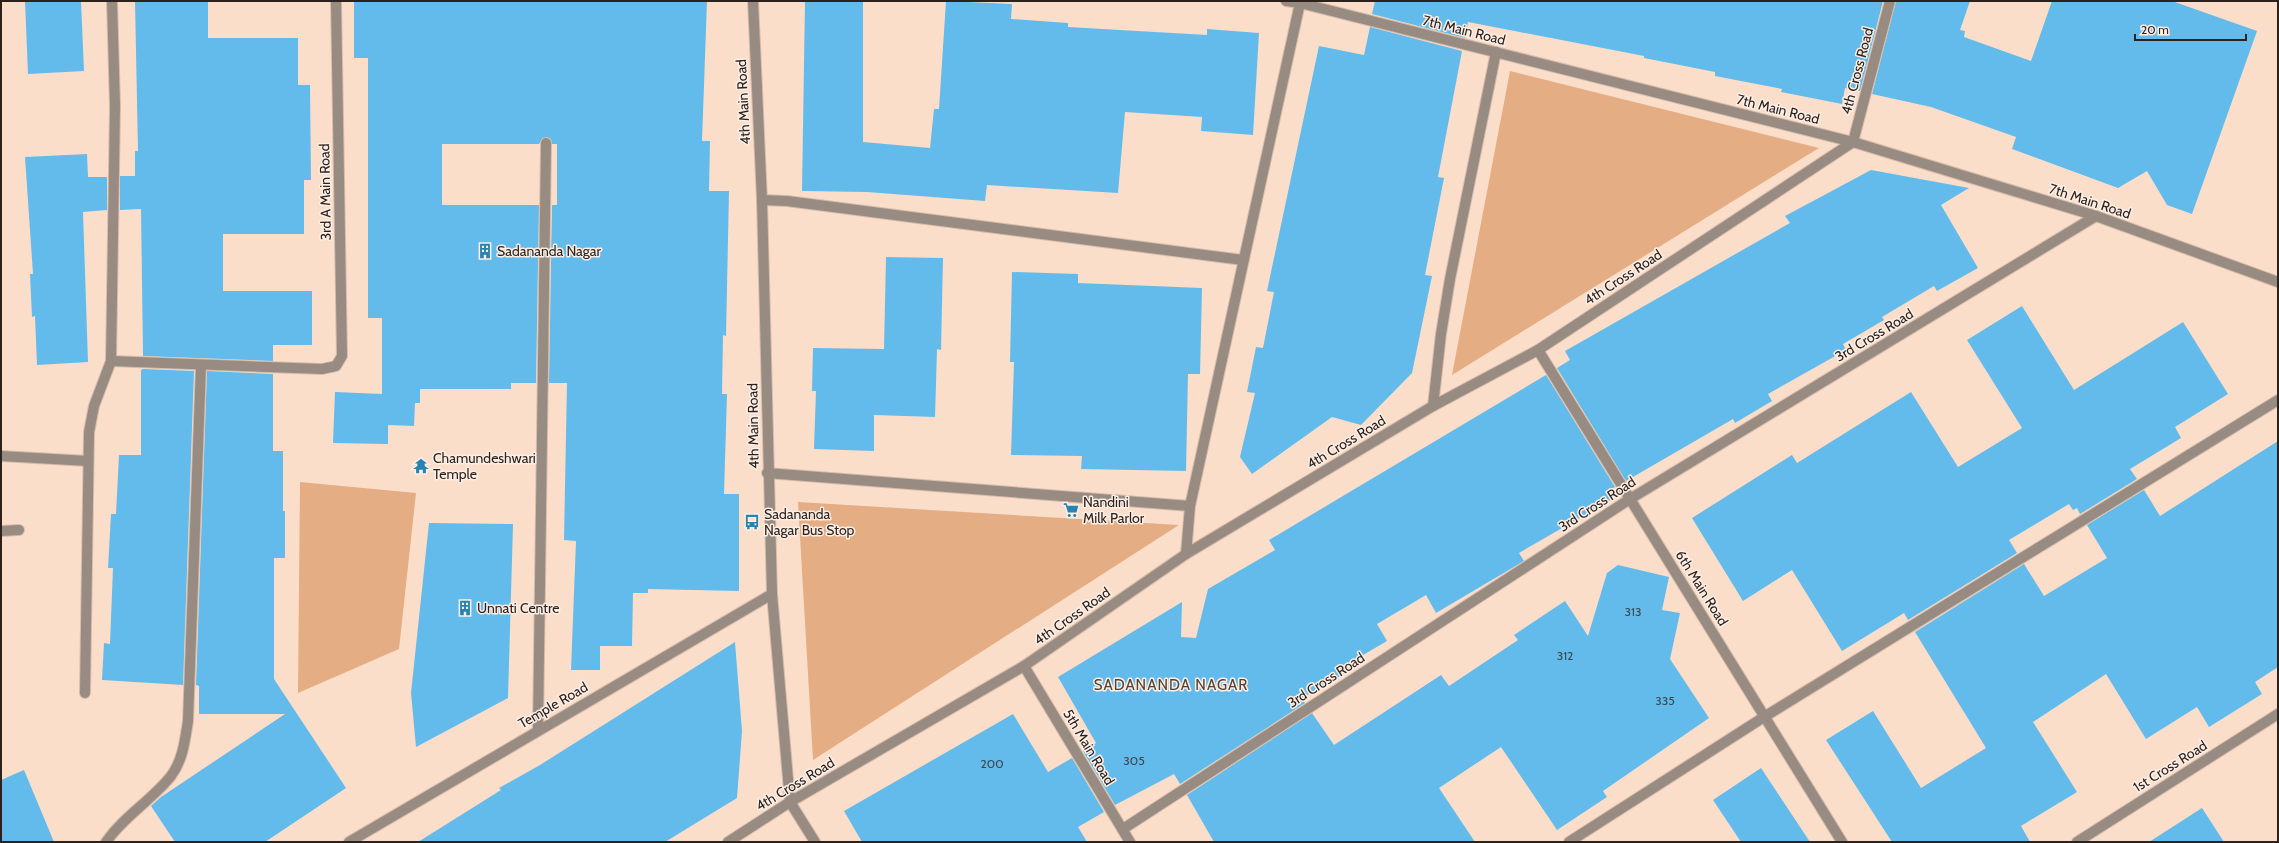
<svg xmlns="http://www.w3.org/2000/svg" width="2279" height="843" font-family="Cabin,sans-serif">
	<rect width="100%" height="100%" fill="#fbdeca"/>
	<g fill="#e5ad84">
		<path d="M1510 71 1819 148 1452 375Z"/>
		<path d="M300 482 416 493 399 649 298 693Z"/>
		<path d="M798 502 1179 525 813 760Z"/>
	</g>
	<g fill="#63bbeb">
		<path d="M25 1H81L84 71 28 74Z"/>
		<path d="M135 1H208V38H298V85H310L311 180H304V234H223V291H312V345H273V361L143 356 141 209 120 210V176H135V151H138Z"/>
		<path d="M354 1H707L702 141H710L709 191H729L726 336 723 335 722 394H727L724 494H739V591L648 589V593H633L632 646H600V670H571L576 541 564 540 567 383H549L552 205H557V144H552L550 138H543L539 144H442V205H539L536 383H511V389H420V403H415L414 426 388 425V444L333 443 335 392 382 394V318H368V58H354Z"/>
		<path d="M805 1H863V142L930 148 934 109H939L946 1 1012 4 1011 19 1068 23V27L1207 35V29L1259 33 1253 135 1201 131 1202 117 1125 112 1118 193 987 185 985 201 867 192 802 191Z"/>
		<path d="M1375 1H1883L1860 91 1845 88 1842 104 1781 92 1782 89 1715 76V72L1644 58V56L1468 22 1465 38 1372 14Z"/>
		<path d="M1896 1H1970L1960 30 1965 31 1964 37 2031 61 2052 1H2172L2257 31 2192 214 2167 205 2147 171 2118 188 2012 149 2016 137 1931 107 1872 94Z"/>
		<path d="M1370 27 1462 51 1438 177 1444 178 1425 275 1432 276 1412 373 1361 425 1332 417 1252 474 1240 457 1255 393 1247 392 1256 347 1263 348 1274 292 1267 291 1319 46 1364 55Z"/>
		<path d="M87 154 88 177H107V210L83 212 88 362 37 365 35 316 32 317 30 274H33L25 157Z"/>
		<path d="M1871 170 1969 188 1941 205 1978 268 1937 291 1934 286 1882 317 1884 320 1843 344 1846 350 1768 394 1772 401 1735 423 1733 419 1626 481 1557 368 1570 360 1565 351 1790 223 1785 216Z"/>
		<path d="M886 257 943 258 941 350 937 349 935 417 874 415V451L814 449 816 391H812L813 348 884 349Z"/>
		<path d="M1012 272 1078 274V283L1202 288 1200 374H1188L1186 471 1081 469 1082 456 1011 455 1014 362H1010Z"/>
		<path d="M2022 306 2074 390 2183 322 2228 394 2175 427 2181 438 2130 469 2137 479 2080 514 2077 508 2073 510 2069 504 2009 540 2017 553 1908 620 1904 613 1842 651 1792 570 1743 601 1692 518 1792 455 1797 463 1911 392 1958 467 2022 428 1967 340Z"/>
		<path d="M143 369 194 371 183 685 102 680 104 643 110 644 113 568H108L111 514H116L119 455H141V370Z"/>
		<path d="M207 371 273 374V451H283V511H285V558H274V679L346 788 265 842H175L151 806 161 797 285 714H199V686L196 685Z"/>
		<path d="M1546 375 1615 487 1610 490 1614 498 1519 553 1524 561 1436 613 1426 595 1377 624 1387 641 1346 665 1349 671 1302 698 1305 703 1180 784 1174 774 1115 805 1083 751 1096 743 1058 677 1182 602 1181 637 1196 638 1208 589 1275 550 1269 540Z"/>
		<path d="M2278 441V667L2255 682 2262 694 2209 727 2197 707 2146 739 2106 674 2033 722 2077 792 2021 826 2030 842H1892L1826 740 1873 711 1921 788 1986 748 1915 632 2024 564 2044 596 2107 558 2087 525 2144 490 2160 516Z"/>
		<path d="M429 523 513 524 508 698 416 747 411 693Z"/>
		<path d="M1618 565 1669 577 1662 610 1680 613 1670 659 1709 718 1603 791 1607 797 1557 830 1501 747 1439 788 1475 842H1214L1187 795 1312 713 1334 745 1441 675 1449 686 1518 640 1514 635 1565 601 1588 636 1607 573Z"/>
		<path d="M735 642 742 731 737 798 665 842H418L501 790 499 788 540 765Z"/>
		<path d="M1013 714 1048 772 1072 758 1104 812 1078 827 1087 842H862L844 811Z"/>
		<path d="M1761 768 1810 842H1741L1713 800Z"/>
		<path d="M24 770 54 842H1V780Z"/>
		<path d="M2202 808 2224 842H2149Z"/>
	</g>
	<g fill="none" stroke-linecap="round" stroke-linejoin="round">
		<defs>
			<g id="minor">
				<path d="M753 1 762 200 772 594 790 802 815 842"/>
				<path d="M1286 1 1300 3 1853 142 2096 216 2278 282"/>
				<path d="M762 200 787 201 1243 260"/>
				<path d="M1538 350 1842 842"/>
				<path d="M111 361 322 369 336 366 342 356 336 1"/>
				<path d="M1433 406 1441 334 1450 279 1496 52"/>
				<path d="M1 456 88 461"/>
				<path d="M767 473 1190 506 1186 554"/>
				<path d="M1190 506 1300 3"/>
				<path d="M1 531 19 530"/>
				<path d="M1024 666 1130 842"/>
				<path d="M85 693 89 432 94 406 111 361 115 106 112 1"/>
				<path d="M538 729 546 143"/>
				<path d="M1123 829 1630 499 2096 216"/>
				<path d="M106 842C124 816 152 800 171 776 183 760 185 740 188 721L201 365"/>
				<path d="M349 842 772 594"/>
				<path d="M728 842 790 802 1024 666 1186 554 1433 406 1538 350 1853 142 1890 1"/>
				<path d="M1569 842 1764 717 2278 400"/>
				<path d="M2077 842 2278 714"/>
			</g>
		</defs>
		<use href="#minor" stroke="#d6bcaa" stroke-width="12"/>
		<use href="#minor" stroke="#978b82" stroke-width="10"/>
	</g>
	<defs>
		<symbol id="building-bare" viewBox="-9 -9 18 18"><path d="M-4-6H4V6H1V3H-1V6H-4ZM-2.5-4.3h1.7v1.8h-1.7ZM.8-4.3h1.7v1.8H.8ZM-2.5-1h1.7V.8h-1.7ZM.8-1h1.7V.8H.8Z" fill="#2783b0" stroke="#fbefe7" stroke-width="2.5" paint-order="stroke"/></symbol>
		<symbol id="temple-bare" viewBox="-9 -9 18 18"><path d="M0-6L5-2H3V0L6.5 2.5H4V6H1.5V3h-3V6H-4V2.5H-6.5L-3 0V-2H-5Z" fill="#2783b0" stroke="#fbefe7" stroke-width="2.5" paint-order="stroke"/></symbol>
		<symbol id="supermarket-bare" viewBox="-9 -9 18 18"><path d="M-6-5.5h2.5l.6 2H6L4.5 2H-2.5L-4.4-4H-6ZM-1.5 3.2a1.3 1.3 0 1 0 .1 0ZM3 3.2a1.3 1.3 0 1 0 .1 0Z" fill="#2783b0" stroke="#fbefe7" stroke-width="2.5" paint-order="stroke"/></symbol>
		<symbol id="bus-bare" viewBox="-9 -9 18 18"><path d="M-5-6H5V4H4V6H2V4H-2V6H-4V4H-5ZM-3.5-4V0h7V-4ZM-3.5 1.2v1.5H-2V1.2ZM2 1.2v1.5H3.5V1.2Z" fill="#2783b0" stroke="#fbefe7" stroke-width="2.5" paint-order="stroke"/></symbol>
	</defs>
	<g fill-rule="evenodd">
		<use href="#building-bare" x="474" y="240" width="22" height="22"/>
		<use href="#temple-bare" x="410" y="455" width="22" height="22"/>
		<use href="#supermarket-bare" x="1060" y="499" width="22" height="22"/>
		<use href="#bus-bare" x="741" y="511" width="22" height="22"/>
		<use href="#building-bare" x="454" y="597" width="22" height="22"/>
	</g>
	<g text-anchor="middle" dominant-baseline="central" stroke-width="3" stroke-linejoin="round" paint-order="stroke">
		<g font-size="12" fill="#3a484f">
			<text x="1633" y="611">313</text>
			<text x="1565" y="655">312</text>
			<text x="1665" y="700">335</text>
			<text x="1134" y="760">305</text>
			<text x="992" y="763">200</text>
		</g>
		<g font-size="14" fill="#2d221b" stroke="#fbefe7">
			<text transform="translate(1464 30) rotate(14)">7th Main Road</text>
			<text transform="translate(1857 71) rotate(-75)">4th Cross Road</text>
			<text transform="translate(743 102) rotate(-93)">4th Main Road</text>
			<text transform="translate(1778 109) rotate(14)">7th Main Road</text>
			<text transform="translate(325 192) rotate(-91)">3rd A Main Road</text>
			<text transform="translate(2090 201) rotate(18)">7th Main Road</text>
			<text transform="translate(1623 277) rotate(-33)">4th Cross Road</text>
			<text transform="translate(1874 335) rotate(-31)">3rd Cross Road</text>
			<text transform="translate(753 426) rotate(-91)">4th Main Road</text>
			<text transform="translate(1346 442) rotate(-31)">4th Cross Road</text>
			<text transform="translate(1597 504) rotate(-33)">3rd Cross Road</text>
			<text transform="translate(1702 588) rotate(58)">6th Main Road</text>
			<text transform="translate(1072 616) rotate(-35)">4th Cross Road</text>
			<text transform="translate(1326 680) rotate(-33)">3rd Cross Road</text>
			<text transform="translate(553 705) rotate(-30)">Temple Road</text>
			<text transform="translate(1089 747) rotate(59)">5th Main Road</text>
			<text transform="translate(2170 766) rotate(-32)">1st Cross Road</text>
			<text transform="translate(795 784) rotate(-31)">4th Cross Road</text>
		</g>
		<g font-size="14" fill="#2d221b" stroke="#fbefe7" text-anchor="start">
			<text x="497" y="251">Sadananda Nagar</text>
			<text x="433" y="458">Chamundeshwari<tspan x="433" dy="16">Temple</tspan></text>
			<text x="1083" y="502">Nandini<tspan x="1083" dy="16">Milk Parlor</tspan></text>
			<text x="764" y="514">Sadananda<tspan x="764" dy="16">Nagar Bus Stop</tspan></text>
			<text x="477" y="608">Unnati Centre</text>
		</g>
		<g font-size="15" letter-spacing="1" fill="#57402f" stroke="#fbefe7">
			<text x="1171" y="685">SADANANDA NAGAR</text>
		</g>
	</g>
	<rect width="2279" height="843" fill="none" stroke="#2d221b" stroke-width="4"/>
	<path d="M2135 34v6h111v-6" fill="none" stroke="#2d221b" stroke-width="2"/>
	<text x="2141" y="34" font-size="12" fill="#2d221b" stroke="#fbefe7" stroke-width="3" paint-order="stroke">20 m</text>
</svg>
